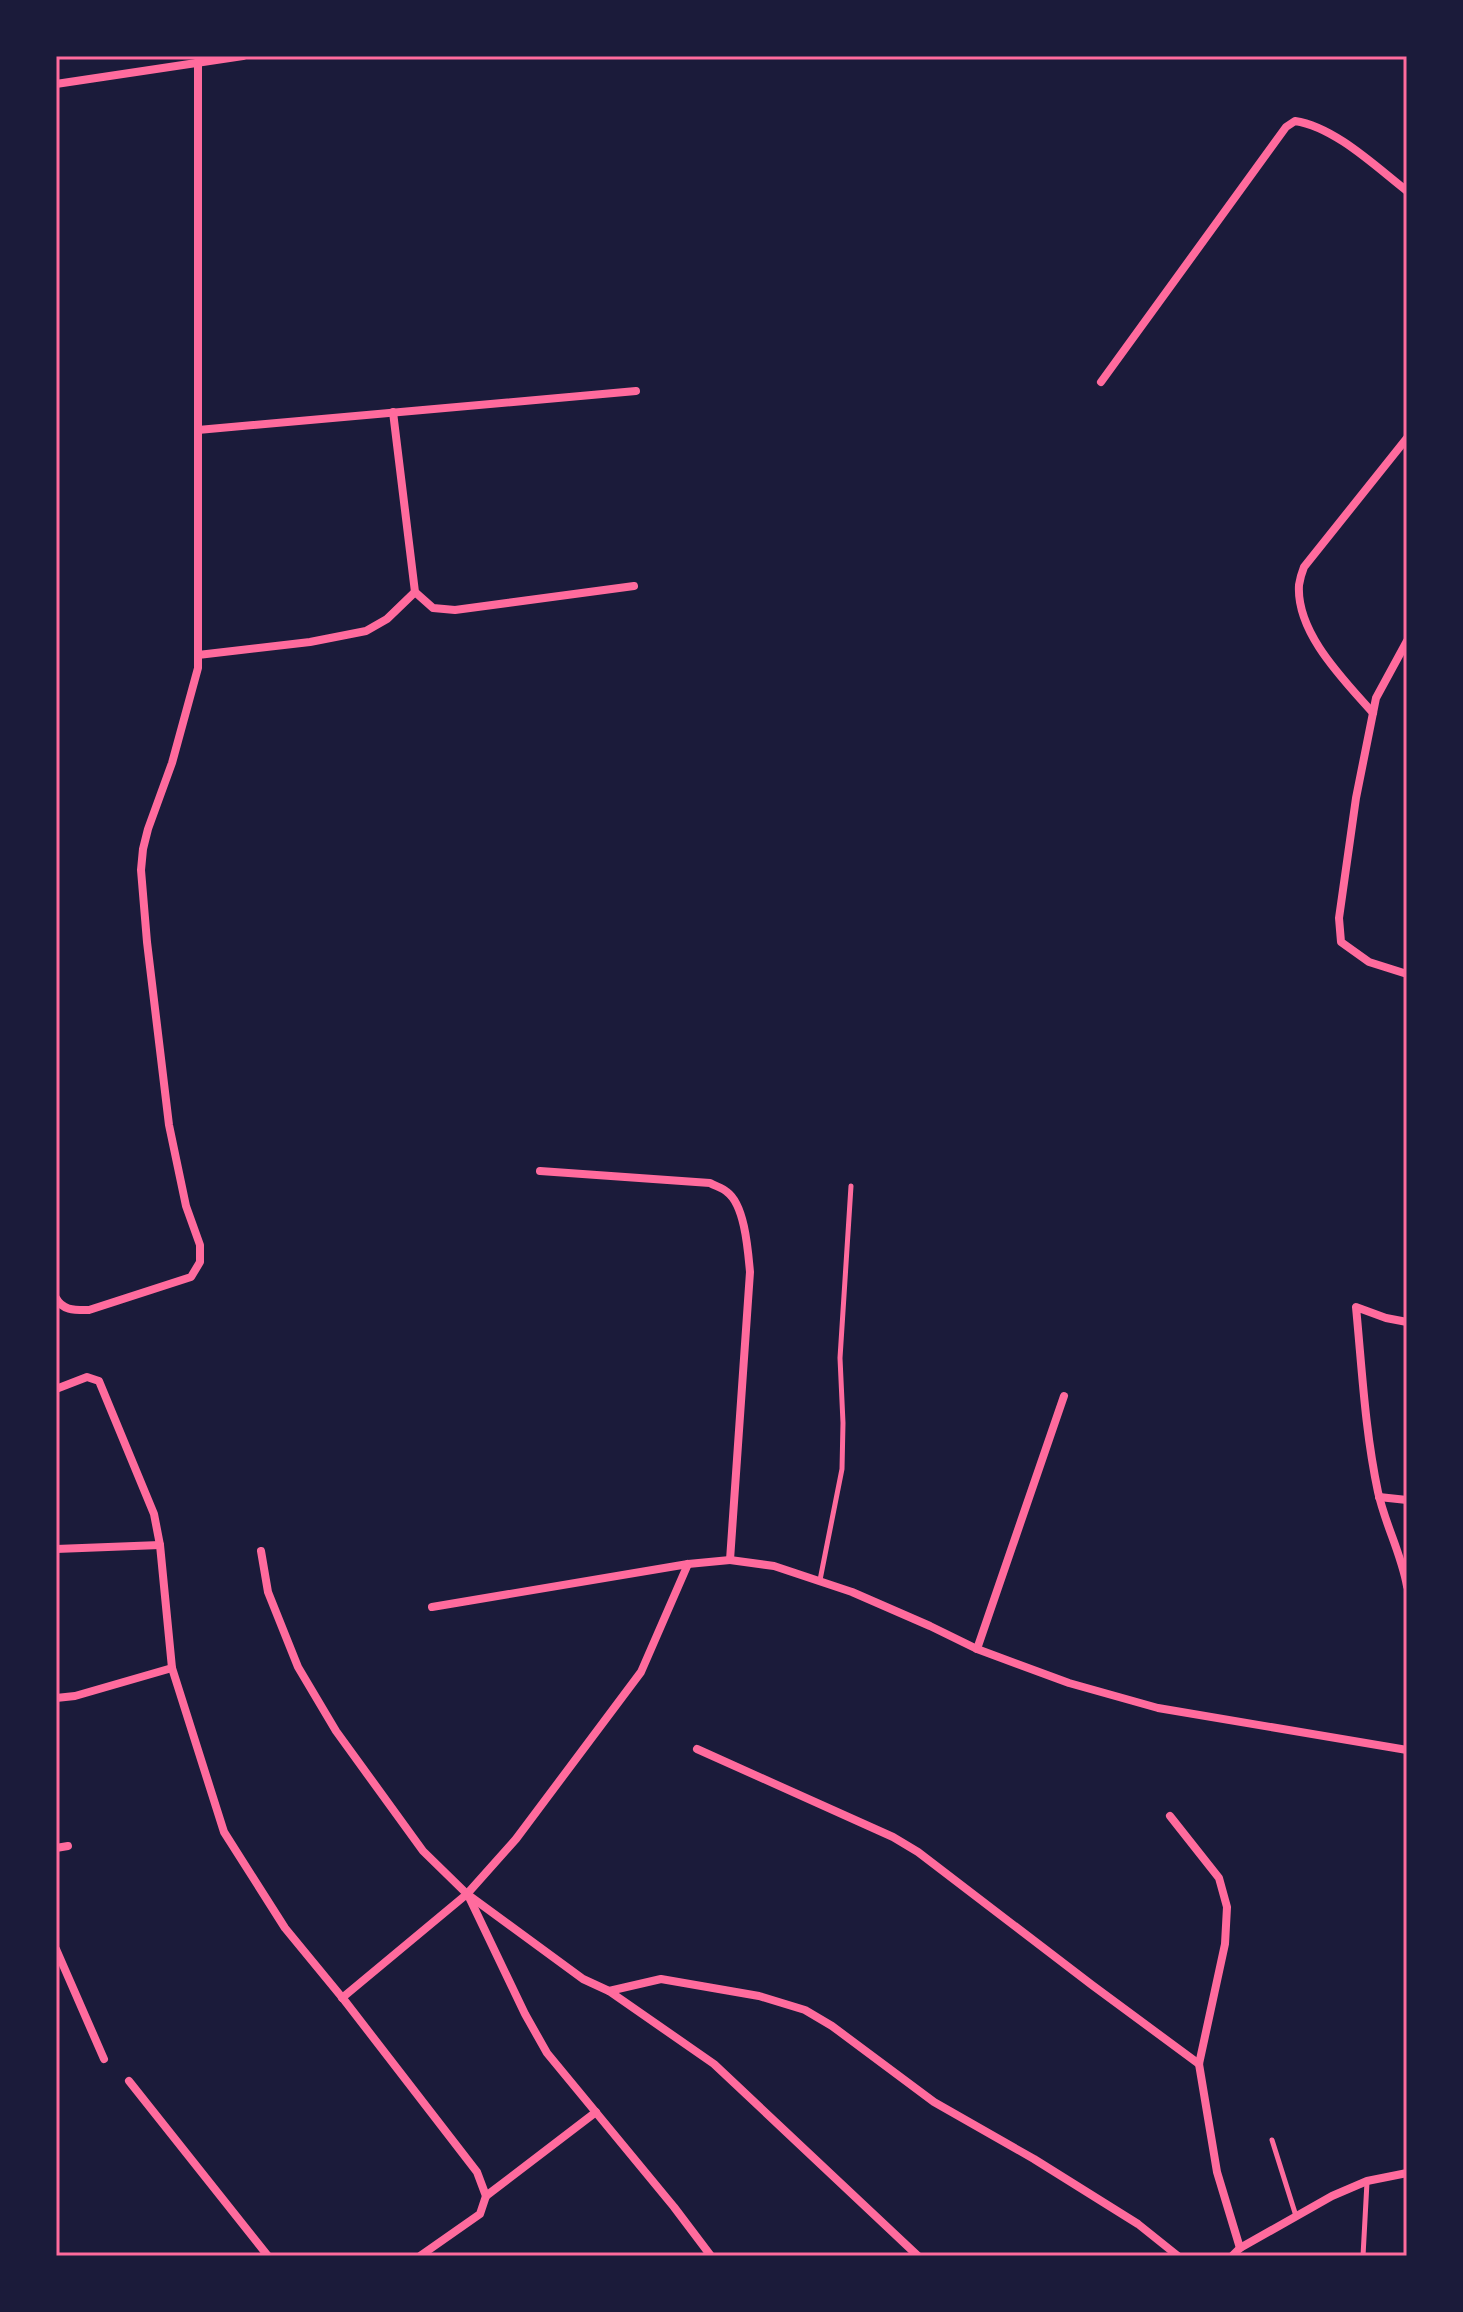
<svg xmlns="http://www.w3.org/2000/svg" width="1463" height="2312" font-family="'Crimson Pro',serif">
	<rect width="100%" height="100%" fill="#1b1b3a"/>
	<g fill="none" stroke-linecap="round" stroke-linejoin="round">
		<g stroke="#ff6b9d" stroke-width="5">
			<path d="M820 1580 842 1469 843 1423 840 1358 851 1186"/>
			<path d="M1272 2140 1296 2216"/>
			<path d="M1363 2256 1367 2182"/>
		</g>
		<g stroke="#ff6b9d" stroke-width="8">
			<path d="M56 84 243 56"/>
			<path d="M1101 382 1286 127 1295 121C1335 127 1376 167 1407 191"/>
			<path d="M393 412 415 592 433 608 455 610 634 586"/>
			<path d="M198 430 636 391"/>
			<path d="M1407 641 1376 698 1356 798 1339 918 1341 942 1369 962 1407 974"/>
			<path d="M198 655 310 642 366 631 387 619 415 592"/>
			<path d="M1373 713C1344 680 1296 633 1299 585 1300 579 1302 572 1304 567L1407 438"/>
			<path d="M540 1171 710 1183C715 1186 723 1188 727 1192 745 1205 748 1251 750 1272L730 1560 774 1566 852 1592 930 1626 977 1649 1069 1683 1158 1708 1407 1750"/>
			<path d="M56 1298C63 1311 75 1310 89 1310L191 1277 200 1262V1245L186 1206 169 1125 147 942 141 870 143 849 148 829 172 763 198 668V62"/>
			<path d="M1407 1322 1386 1318 1356 1307C1362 1369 1365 1431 1378 1492 1385 1524 1401 1553 1407 1586"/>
			<path d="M56 1389 87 1377 99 1381 154 1514 160 1545 172 1668 224 1832 285 1928 345 2001 477 2172 486 2196"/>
			<path d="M1379 1497 1407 1500"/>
			<path d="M56 1549 160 1545"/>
			<path d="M261 1551 268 1592 298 1667 336 1731 423 1851 467 1894 583 1979 609 1991 661 1979 759 1996 805 2010 832 2026 934 2102 1034 2159 1138 2224 1178 2256"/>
			<path d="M432 1607 688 1564 730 1560"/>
			<path d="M977 1649 1064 1396"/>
			<path d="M56 1698 75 1696 172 1668"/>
			<path d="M697 1749 893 1837 918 1852 1092 1985 1199 2064"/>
			<path d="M1170 1816 1219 1878 1227 1907 1225 1944 1199 2064 1217 2172 1240 2248"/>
			<path d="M56 1848 68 1846"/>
			<path d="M469 1897 525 2014 547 2053 674 2207 711 2256"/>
			<path d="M56 1949 104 2059"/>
			<path d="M609 1991 714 2064 918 2256"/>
			<path d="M342 1998 467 1894 516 1839 641 1672 688 1564"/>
			<path d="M129 2081 268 2256"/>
			<path d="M420 2256 480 2214 486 2196 596 2112"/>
			<path d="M1232 2256 1240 2248 1332 2196 1367 2181 1407 2173"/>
		</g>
	</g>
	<rect width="1463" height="2312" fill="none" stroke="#1b1b3a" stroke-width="116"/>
	<rect x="58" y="58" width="1347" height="2196" fill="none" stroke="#ff6b9d" stroke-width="3"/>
</svg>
